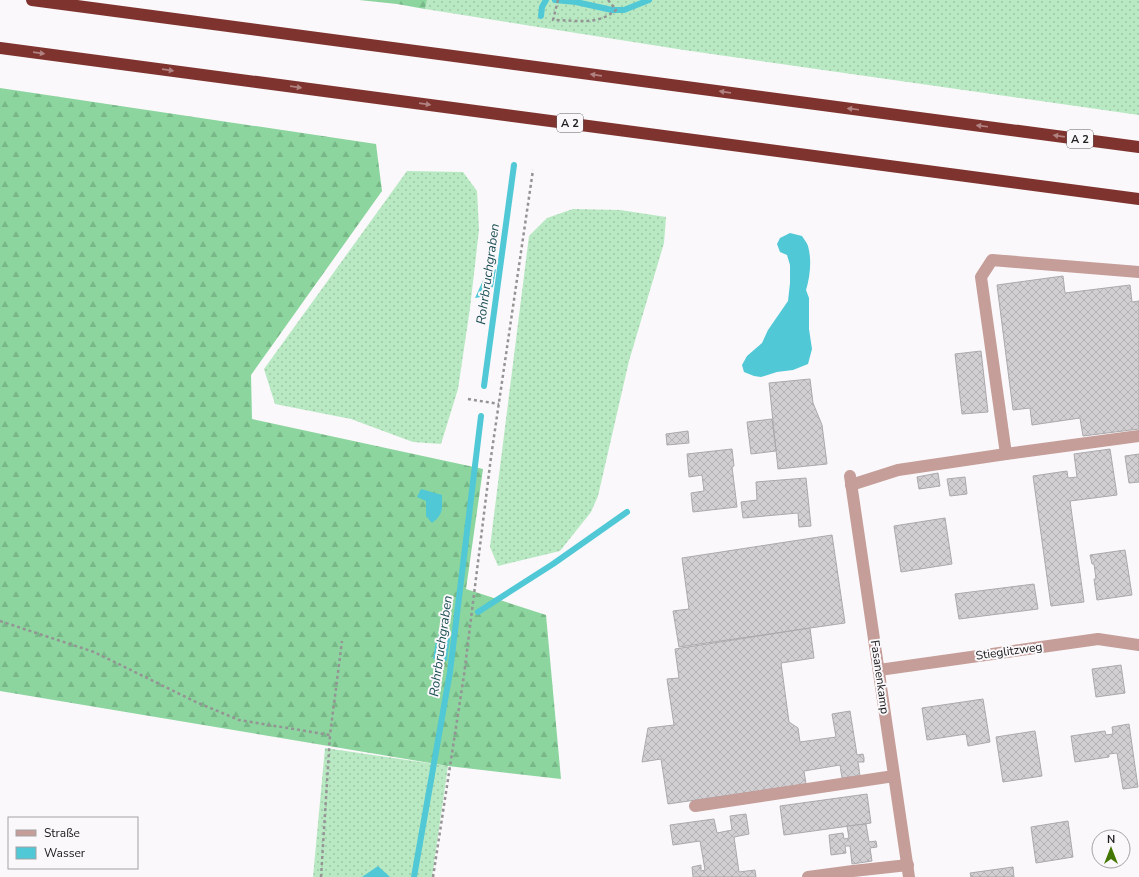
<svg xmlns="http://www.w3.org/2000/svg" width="1139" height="877" font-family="'Nunito Sans',sans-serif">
	<defs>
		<pattern id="grass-dots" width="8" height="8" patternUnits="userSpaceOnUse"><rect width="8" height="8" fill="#b8e9c3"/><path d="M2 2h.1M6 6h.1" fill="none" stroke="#9ec8a7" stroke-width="1.8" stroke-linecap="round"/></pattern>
		<pattern id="forest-firs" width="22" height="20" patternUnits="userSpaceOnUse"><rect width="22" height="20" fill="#8cd59e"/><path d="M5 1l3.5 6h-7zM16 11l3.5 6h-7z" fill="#78b788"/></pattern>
		<pattern id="building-cross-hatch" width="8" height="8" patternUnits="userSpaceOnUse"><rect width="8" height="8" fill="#d1cfd2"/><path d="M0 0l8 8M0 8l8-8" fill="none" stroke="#b3b1b4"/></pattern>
	</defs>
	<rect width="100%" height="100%" fill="#faf8fa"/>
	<g fill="url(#grass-dots)">
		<path d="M427 0H1139V115L684 50 425 9Z"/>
		<path d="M407 171 463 172 477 191 479 230 470 308 458 389 441 444 413 442 351 419 275 404 264 369Z"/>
		<path d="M573 209 620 210 666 217 664 243 629 361 598 496 591 512 560 551 498 566 490 547 529 236 547 218Z"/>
		<path d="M325 748 448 766 432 877H313Z"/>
	</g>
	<g fill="url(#forest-firs)">
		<path d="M359 0H427L425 9 397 4Z"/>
		<path d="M0 88 376 144 382 191 251 375 252 419 483 469 466 589 546 615 561 779 448 766 0 691Z"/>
	</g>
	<g fill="#50c8d6">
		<path d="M790 233 802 236C804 239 807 243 808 246 812 260 810 277 806 290L809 298V329L812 349 808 364 793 370 777 372 761 377 754 376 744 372 742 365 747 356 762 343 768 330 788 301 790 283V265L787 255 780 252 777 244 780 238Z"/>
		<path d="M496 269 493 287 487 290 481 297 475 298 484 278Z"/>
		<path d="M421 489 442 495C442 508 444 514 432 523L426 516V501L417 497Z"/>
		<path d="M442 627 451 631 447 661 433 659 436 641Z"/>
		<path d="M378 866 390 877H362Z"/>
	</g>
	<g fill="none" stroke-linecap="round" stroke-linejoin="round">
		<g stroke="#50c8d6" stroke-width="6">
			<path d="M555 0 576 2 612 10H624L649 0"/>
			<path d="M541 16 542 7 546 0"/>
			<path d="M484 386 514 165"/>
			<path d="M478 612 553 564 627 512"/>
			<path d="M414 877 450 672 481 416"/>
		</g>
	</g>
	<g fill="url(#building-cross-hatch)" stroke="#aba9ac">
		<path d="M1063 276 1065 293 1130 285 1132 302 1139 301V429L1083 436 1080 418 1032 425 1030 408 1013 410 997 285Z"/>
		<path d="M981 351 988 412 962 414 955 354Z"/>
		<path d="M810 379 813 403 822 425 827 464 778 469 769 383Z"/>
		<path d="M772 419 776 451 751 454 747 422Z"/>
		<path d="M688 431 689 443 667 445 666 434Z"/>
		<path d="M732 449 734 466 732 467 737 507 693 512 691 493 704 491 702 475 689 477 687 454Z"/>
		<path d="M1110 449 1117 495 1070 501 1084 602 1051 606 1033 476 1067 471 1068 478 1077 477 1074 454Z"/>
		<path d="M1139 454V482L1129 483 1125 456Z"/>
		<path d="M938 473 940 486 919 489 917 477Z"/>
		<path d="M965 477 967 494 950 496 947 479Z"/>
		<path d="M806 478 811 526 799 527 798 513 743 518 741 502 757 500 756 482Z"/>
		<path d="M945 518 952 564 901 572 894 526Z"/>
		<path d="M832 535 845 623 679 647 673 611 689 609 682 558Z"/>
		<path d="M1125 550 1132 595 1097 600 1094 579H1096L1094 564H1092L1090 555Z"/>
		<path d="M1034 584 1038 609 959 619 955 594Z"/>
		<path d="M810 628 814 658 781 663 789 722 798 728 800 742 836 737 832 714 850 711 857 755 863 754 864 758V762H858L860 776 842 778 840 765 804 771 806 784 668 804 661 759 642 762 648 728 674 725 667 679 679 678 675 649Z"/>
		<path d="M1121 665 1125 693 1096 697 1092 669Z"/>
		<path d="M983 699 990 742 968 746 966 734 927 740 922 708Z"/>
		<path d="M1129 724 1138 787 1123 789 1117 753 1109 754V757L1075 762 1071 736 1105 731 1106 735 1113 734 1112 727Z"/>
		<path d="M1035 731 1042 776 1003 782 996 737Z"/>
		<path d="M867 794 871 823 784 835 780 806Z"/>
		<path d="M746 814 749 834 734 837 739 872 755 870 756 877H693L692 867 701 865V871L705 870 700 841 673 845 670 825 714 819 717 833 732 830 730 816Z"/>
		<path d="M1068 821 1073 857 1036 863 1031 827Z"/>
		<path d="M866 824 869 842 876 841 877 847 870 848 872 861 852 864 850 846H845L846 853 831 855 829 835 843 833 844 839 849 838 847 826Z"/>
		<path d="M1013 867 1014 877H971L970 873Z"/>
	</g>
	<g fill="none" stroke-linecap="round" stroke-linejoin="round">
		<g stroke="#959495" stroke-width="2.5" stroke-dasharray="3 3" stroke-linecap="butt">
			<path d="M558 0 553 20C578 20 596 26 616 10L608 0"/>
			<path d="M468 399 499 404"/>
			<path d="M0 621 94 652 196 702 239 720 330 735 342 641"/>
			<path d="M321 877 330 735"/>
			<path d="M433 877 464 675 491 457 533 170"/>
		</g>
		<g stroke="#c59d99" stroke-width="12">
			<path d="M1006 454 981 277 992 260 1139 272"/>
			<path d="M850 476 909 877"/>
			<path d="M851 485 898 470 1006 454 1139 436"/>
			<path d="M879 670 1098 639 1139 645"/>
			<path d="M695 806 894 776"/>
			<path d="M808 877 853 871 908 865"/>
		</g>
		<g stroke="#7f332f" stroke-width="12">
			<path d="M32 0 1139 147"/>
			<path d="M0 48 1139 199"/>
		</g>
	</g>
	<defs><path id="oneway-solid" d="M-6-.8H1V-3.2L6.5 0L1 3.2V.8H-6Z"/></defs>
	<g fill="#b08280">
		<use href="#oneway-solid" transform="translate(39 53) rotate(8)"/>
		<use href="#oneway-solid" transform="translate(168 70) rotate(8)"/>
		<use href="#oneway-solid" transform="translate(596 75) rotate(-172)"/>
		<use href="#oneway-solid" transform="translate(296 87) rotate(8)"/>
		<use href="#oneway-solid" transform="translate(725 92) rotate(-172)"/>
		<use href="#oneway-solid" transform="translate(425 104) rotate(8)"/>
		<use href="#oneway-solid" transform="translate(853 109) rotate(-173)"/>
		<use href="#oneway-solid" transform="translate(982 126) rotate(-173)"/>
		<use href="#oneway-solid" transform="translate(1059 136) rotate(-172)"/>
	</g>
	<g text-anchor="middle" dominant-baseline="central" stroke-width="4" stroke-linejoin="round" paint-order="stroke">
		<g fill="#faf8fa" stroke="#616161" stroke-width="1">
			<rect x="557" y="114" width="26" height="18" rx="3"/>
			<rect x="1067" y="130" width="26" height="18" rx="3"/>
		</g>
		<g font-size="11" font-weight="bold" fill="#202020">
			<text x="570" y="123">A 2</text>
			<text x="1080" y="139">A 2</text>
		</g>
		<g font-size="12" fill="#202020" stroke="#faf8fa">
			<text transform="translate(1009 651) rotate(-8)">Stieglitzweg</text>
			<text transform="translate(880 677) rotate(82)">Fasanenkamp</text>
		</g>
		<g font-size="13" font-style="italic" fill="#1d5056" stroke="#faf8fa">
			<text transform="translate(488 274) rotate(-82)">Rohrbruchgraben</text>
			<text transform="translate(441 646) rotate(-82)">Rohrbruchgraben</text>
		</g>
	</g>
	<rect x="8" y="817" width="130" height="52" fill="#faf8fa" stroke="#a3a2a3"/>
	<rect x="16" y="830" width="20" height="6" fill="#c59d99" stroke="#a3a2a3"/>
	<text x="44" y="837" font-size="12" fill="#202020">Straße</text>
	<rect x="16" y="847" width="20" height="12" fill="#50c8d6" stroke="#a3a2a3"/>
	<text x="44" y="857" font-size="12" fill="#202020">Wasser</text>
	<g transform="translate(1111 849)"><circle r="19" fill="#faf8fa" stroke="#a3a2a3"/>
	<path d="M0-3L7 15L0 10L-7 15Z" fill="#427601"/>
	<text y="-6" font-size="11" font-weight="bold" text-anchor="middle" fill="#202020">N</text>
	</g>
</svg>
